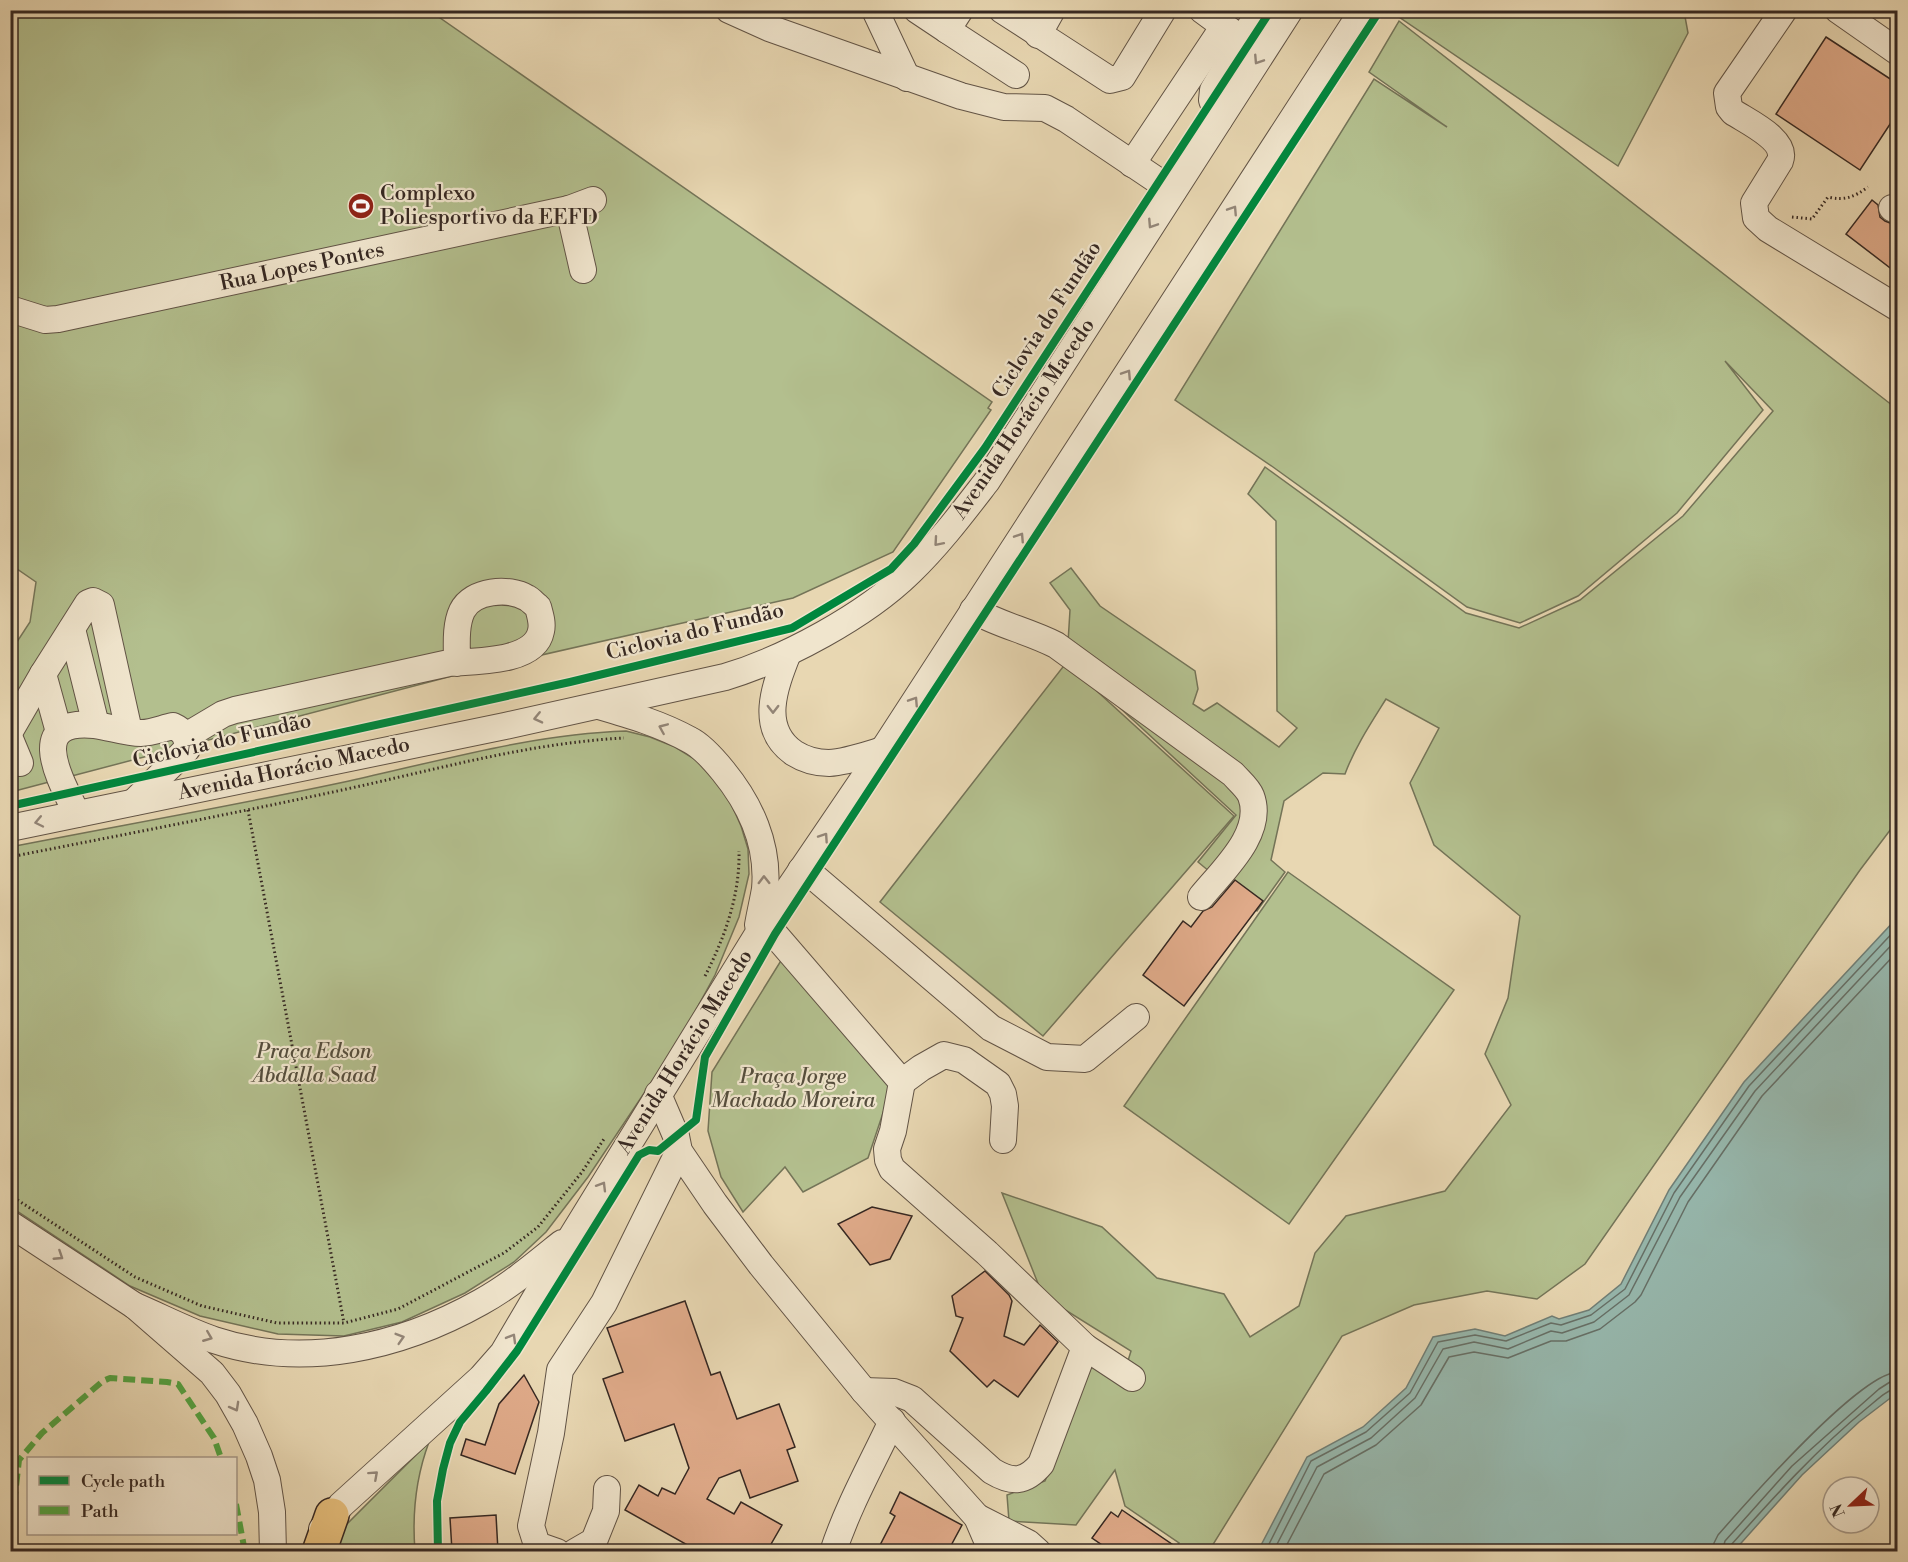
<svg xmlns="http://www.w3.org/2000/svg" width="1908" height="1562" font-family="'Libre Bodoni',serif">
	<rect width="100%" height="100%" fill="#e8d7b2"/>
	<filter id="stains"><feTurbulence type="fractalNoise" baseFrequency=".00333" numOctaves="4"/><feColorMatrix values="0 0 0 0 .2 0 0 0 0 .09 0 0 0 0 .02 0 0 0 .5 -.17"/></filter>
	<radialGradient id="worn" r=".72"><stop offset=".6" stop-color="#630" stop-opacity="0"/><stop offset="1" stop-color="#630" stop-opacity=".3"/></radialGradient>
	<g fill="#b3bf8e" stroke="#747458" stroke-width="1.5">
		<path d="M11 11H430L992 402 988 408 991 410 893 552 793 598 471 671 11 792V651L30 622 36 582 10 564Z"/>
		<path d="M1403 11H1684L1688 33 1618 166 1399 17Z"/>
		<path d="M1399 21 1897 409V821L1860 870 1585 1264 1537 1299 1487 1291 1414 1305 1342 1336 1209 1551H1173L1179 1543 1125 1506 1115 1470 1076 1525 1009 1521 1007 1495 1045 1481 1095 1358 1127 1364 1131 1351 1043 1296 1002 1193 1102 1227 1157 1278 1224 1294 1250 1337 1299 1306 1315 1253 1346 1216 1445 1191 1511 1105 1485 1054 1508 998 1520 916 1434 845 1410 783 1439 728 1386 699C1371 723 1355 747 1345 774L1323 773 1284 801 1271 860 1285 872 1257 911 1198 862 1236 815 1067 659 1070 610 1050 583 1071 568 1100 606 1195 671 1198 689 1193 704 1204 711 1217 703 1279 747 1297 728 1277 711 1276 521 1248 494 1265 467 1466 613 1519 628 1580 600 1683 516 1773 411 1725 361 1763 410 1677 513 1578 596 1520 623 1467 607 1273 467 1175 400 1374 79 1447 127 1369 72Z"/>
		<path d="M1066 663 1234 816 1043 1036 880 902Z"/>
		<path d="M626 731 650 737 675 747 696 760 714 778 729 799 741 826 748 849 749 874 739 917 715 975 679 1041 588 1177 546 1232 514 1262 465 1293 402 1322 344 1336 278 1334 200 1316 130 1286 11 1207 10 847C123 825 237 805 349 781 440 761 532 734 626 731Z"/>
		<path d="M1288 872 1454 990 1289 1224 1124 1106Z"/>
		<path d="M782 959 893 1083 868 1158 803 1192 785 1167 743 1212 721 1177 708 1131 712 1072Z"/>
		<path d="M429 1442C416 1477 412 1514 415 1551L333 1552 345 1526Z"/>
	</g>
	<path fill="#97b9af" stroke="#707f77" stroke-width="1.5" d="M1897 918V1393L1859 1422 1802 1475 1734 1551H1258L1307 1457 1363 1427 1406 1388 1433 1337 1475 1329 1505 1336 1552 1316 1559 1319 1589 1310 1621 1284 1669 1190 1744 1082Z"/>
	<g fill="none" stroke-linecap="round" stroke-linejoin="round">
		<g stroke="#667068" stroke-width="1.5">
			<path d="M1265 1552 1311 1461 1366 1432 1410 1393 1438 1342 1475 1335 1506 1341 1551 1323 1561 1325 1591 1315 1625 1289 1674 1193 1749 1086 1898 927"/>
			<path d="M1273 1552 1317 1467 1371 1438 1415 1398 1443 1349 1474 1342 1508 1349 1551 1331 1562 1333 1594 1322 1629 1295 1680 1197 1755 1091 1898 938"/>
			<path d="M1283 1552 1324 1474 1376 1445 1421 1405 1449 1357 1474 1352 1508 1358 1551 1341H1566L1600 1329 1635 1302 1641 1295 1688 1202 1762 1096 1898 951"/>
			<path d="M1713 1552 1714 1543 1718 1535C1746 1503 1860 1373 1898 1372"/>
			<path d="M1722 1552 1725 1541 1792 1466 1879 1389 1890 1382 1898 1381"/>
			<path d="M1730 1552 1731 1545C1774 1497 1817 1449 1867 1408 1876 1401 1886 1390 1898 1388"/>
		</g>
	</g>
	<g fill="#dfaa89" stroke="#362822" stroke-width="1.5">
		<path d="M1826 37 1898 84V112L1860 170 1776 114Z"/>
		<path d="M1872 200 1878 205 1880 217 1885 221 1898 226V274L1846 234Z"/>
		<path d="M1235 880 1263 901 1184 1006 1143 975 1183 921 1191 927 1203 911 1212 907Z"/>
		<path d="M872 1207 912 1216 890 1259 870 1265 838 1224Z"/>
		<path d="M985 1271 1009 1295 1012 1301 1004 1336 1024 1345 1040 1325 1058 1342 1018 1397 994 1380 987 1387 950 1351 963 1318 956 1316 952 1296Z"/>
		<path d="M685 1301 711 1375 720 1372 737 1419 779 1404 795 1447 787 1450 798 1481 750 1498 740 1470 719 1478 707 1499 734 1514 741 1502 782 1525 767 1551H698L625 1510 639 1485 658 1496 662 1488 675 1494 689 1468 674 1424 625 1441 603 1379 623 1372 607 1328Z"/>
		<path d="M524 1375 539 1402 515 1474 461 1455 466 1439 485 1445 499 1404Z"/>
		<path d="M900 1492 962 1525 948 1551H877L895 1516 890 1513Z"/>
		<path d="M1122 1510 1182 1551H1111L1092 1538 1111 1512 1118 1517Z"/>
		<path d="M496 1515 498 1551H452L450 1518Z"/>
	</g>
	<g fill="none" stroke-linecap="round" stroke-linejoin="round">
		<defs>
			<g id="minor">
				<path d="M729 10 769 28 961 96 1004 107 1045 108 1066 119 1173 191"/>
				<path d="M875 10 907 78"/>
				<path d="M917 10 947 30"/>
				<path d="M960 10 947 30 1016 75"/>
				<path d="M1002 10 1110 80 1122 77 1163 10"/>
				<path d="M1202 10 1236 35"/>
				<path d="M1784 10 1727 93 1729 107 1733 112C1748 122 1788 140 1780 161L1754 203 1756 218 1768 229 1898 308"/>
				<path d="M1838 10 1898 52"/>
				<path d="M1038 35 1052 10"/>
				<path d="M1219 120 1212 100 1213 90 1260 10"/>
				<path d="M1132 164 1224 26"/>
				<path d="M1892 208 1898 211"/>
				<path d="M569 209 583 270"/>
				<path d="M10 309 45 320 58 319 569 209 593 200"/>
				<path d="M973 610C999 625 1029 631 1056 645L1233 774C1239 781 1248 788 1251 796 1265 833 1222 871 1201 897"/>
				<path d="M72 629 96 725"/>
				<path d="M788 653C775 686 758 728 794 753 805 760 816 763 829 763 847 762 866 755 883 750"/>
				<path d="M43 674 59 732"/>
				<path d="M599 706C630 715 661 724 690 740 702 746 714 760 723 771 750 804 769 845 765 889 763 901 760 913 758 925"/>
				<path d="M10 731 43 674 88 603 93 601 101 605 129 731"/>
				<path d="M186 736 223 714 235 710 449 663C474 661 535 663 541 631 543 623 540 615 538 607 534 604 531 600 527 598 509 587 472 590 462 611 455 626 457 646 457 663"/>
				<path d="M10 739 20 763"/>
				<path d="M77 814C61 781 24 718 95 725 110 727 126 733 141 733 152 733 163 728 173 726 184 731 188 737 187 749L134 802"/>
				<path d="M10 828 505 726 725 677C785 659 865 616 910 572 939 544 963 512 987 481L1290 10"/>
				<path d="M801 870 813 876 991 1028 1047 1057 1085 1059 1136 1017"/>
				<path d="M765 923 902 1082 893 1131 887 1149 888 1160 892 1169 987 1253 1085 1347 1041 1464C1025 1483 1012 1483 992 1471L912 1399 894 1392 864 1391"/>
				<path d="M902 1082 921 1068 944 1055 964 1060 998 1084 1003 1094 1005 1106 1003 1140"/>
				<path d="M658 1094 676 1136 679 1151 715 1204 761 1265 864 1391 977 1517 992 1552"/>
				<path d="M10 1224 135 1306 212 1373 228 1394 245 1424 259 1456 267 1480 272 1512 273 1552"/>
				<path d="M135 1306C161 1317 188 1331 214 1340 304 1370 401 1347 481 1302 510 1286 536 1264 562 1243"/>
				<path d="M1085 1347 1132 1378"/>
				<path d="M977 1517 1028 1543 1038 1552"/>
				<path d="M322 1529 341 1505 481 1378 503 1353 572 1236 756 937 883 750 1363 10"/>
				<path d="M557 1552 537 1545 531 1526 551 1433 560 1370 604 1303 679 1151"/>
				<path d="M575 1552 594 1541 606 1511 607 1489"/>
				<path d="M833 1552C848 1506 872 1464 892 1421"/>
			</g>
			<path id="highway" d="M319 1552 332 1515"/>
		</defs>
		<use href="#minor" stroke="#625446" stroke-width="28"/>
		<use href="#highway" stroke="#362822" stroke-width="36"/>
		<g stroke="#362822" stroke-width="3" stroke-dasharray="1.5 3" stroke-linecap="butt">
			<path d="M1792 217 1812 219 1828 197C1845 201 1854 197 1868 187"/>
			<path d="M248 810 344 1323"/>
			<path d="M10 857C121 835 232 814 342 790 435 770 528 743 624 738"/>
			<path d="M705 976C725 937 740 895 739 851"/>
			<path d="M10 1195 135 1277 202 1306 277 1323H344L398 1309 504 1253 538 1227 582 1172 604 1139"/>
		</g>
		<use href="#minor" stroke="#f0e5cd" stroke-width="26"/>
		<use href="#highway" stroke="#e4bc79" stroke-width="33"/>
		<g stroke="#53a341" stroke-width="6" stroke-dasharray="12 6" stroke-linecap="butt">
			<path d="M236 1504 245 1552"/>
			<path d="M10 1539 19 1460 42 1433 103 1381 110 1378 167 1382 178 1384 214 1438 221 1458"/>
		</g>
		<defs>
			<g id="cycleway">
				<path d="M10 806 570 682 792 628 891 569 914 544 985 448 1271 10"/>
				<path d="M438 1552 437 1501 443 1469 450 1443 460 1422 486 1391 517 1351 639 1155 649 1150 658 1151 696 1120 705 1057 775 934 1380 10"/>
			</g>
		</defs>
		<use href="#cycleway" stroke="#f0e5cd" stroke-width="11"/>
		<use href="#cycleway" stroke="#00873e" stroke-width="8"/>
	</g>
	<defs><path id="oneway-chevron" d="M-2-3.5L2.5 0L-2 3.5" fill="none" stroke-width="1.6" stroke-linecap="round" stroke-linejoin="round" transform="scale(1.5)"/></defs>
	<g stroke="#938678">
		<use href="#oneway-chevron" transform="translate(1258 60) rotate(123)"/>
		<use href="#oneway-chevron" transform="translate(1233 210) rotate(-57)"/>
		<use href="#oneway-chevron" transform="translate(1152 224) rotate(123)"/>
		<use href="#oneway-chevron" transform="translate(1127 374) rotate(-57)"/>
		<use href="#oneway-chevron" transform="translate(1020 537) rotate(-57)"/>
		<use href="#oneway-chevron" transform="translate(938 542) rotate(131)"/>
		<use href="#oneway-chevron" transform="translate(914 701) rotate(-57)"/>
		<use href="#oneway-chevron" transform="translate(773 709) rotate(90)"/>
		<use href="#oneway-chevron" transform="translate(538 718) rotate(167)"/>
		<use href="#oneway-chevron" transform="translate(663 728) rotate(-157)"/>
		<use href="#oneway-chevron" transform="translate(39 822) rotate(168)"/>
		<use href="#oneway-chevron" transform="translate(824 837) rotate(-56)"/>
		<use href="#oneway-chevron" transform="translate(764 880) rotate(-91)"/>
		<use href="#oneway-chevron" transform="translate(602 1186) rotate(-59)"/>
		<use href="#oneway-chevron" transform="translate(59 1256) rotate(33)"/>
		<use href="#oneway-chevron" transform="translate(208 1337) rotate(22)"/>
		<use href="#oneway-chevron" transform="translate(400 1338) rotate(-17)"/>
		<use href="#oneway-chevron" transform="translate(512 1338) rotate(-60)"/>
		<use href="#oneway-chevron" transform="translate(235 1407) rotate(61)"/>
		<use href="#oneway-chevron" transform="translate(374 1475) rotate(-42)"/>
	</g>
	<defs>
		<symbol id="stadium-disc" viewBox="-11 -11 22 22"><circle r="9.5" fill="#8f2418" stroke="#f0e5cd"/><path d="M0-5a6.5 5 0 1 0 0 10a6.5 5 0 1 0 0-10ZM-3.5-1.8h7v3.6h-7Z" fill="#fff"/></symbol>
	</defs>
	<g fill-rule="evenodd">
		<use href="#stadium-disc" x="346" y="191" width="30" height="30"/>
	</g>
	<g text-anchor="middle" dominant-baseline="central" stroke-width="4.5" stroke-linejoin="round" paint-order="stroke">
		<g font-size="21" fill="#362822" stroke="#f0e5cd" text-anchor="start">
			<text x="380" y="194">Complexo<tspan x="380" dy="24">Poliesportivo da EEFD</tspan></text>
		</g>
		<g font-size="21" fill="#362822" stroke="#f0e5cd">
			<text transform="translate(302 267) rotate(-12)">Rua Lopes Pontes</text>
			<text transform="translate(1047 320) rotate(-57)">Ciclovia do Fundão</text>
			<text transform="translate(1024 419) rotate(-56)">Avenida Horácio Macedo</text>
			<text transform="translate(695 632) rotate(-14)">Ciclovia do Fundão</text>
			<text transform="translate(222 741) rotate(-13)">Ciclovia do Fundão</text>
			<text transform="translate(294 769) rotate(-12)">Avenida Horácio Macedo</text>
			<text transform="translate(685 1052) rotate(-58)">Avenida Horácio Macedo</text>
		</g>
		<g font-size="21" font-style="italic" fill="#554e3d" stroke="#f0e5cd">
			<text x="314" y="1052">Praça Edson<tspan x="314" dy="24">Abdalla Saad</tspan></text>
			<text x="793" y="1077">Praça Jorge<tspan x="793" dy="24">Machado Moreira</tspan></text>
		</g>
	</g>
	<rect width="1908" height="1562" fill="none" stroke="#e8d7b2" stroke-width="36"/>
	<rect x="12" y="12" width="1884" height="1538" fill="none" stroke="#362822" stroke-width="3"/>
	<rect x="18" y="18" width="1872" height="1526" fill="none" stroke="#362822" stroke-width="1.5"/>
	<rect x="27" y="1457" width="210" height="78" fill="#f0e5cd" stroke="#a69989" stroke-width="1.5"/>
	<rect x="39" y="1476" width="30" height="9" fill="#00873e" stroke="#a69989" stroke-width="1.5"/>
	<text x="81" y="1487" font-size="18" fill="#362822">Cycle path</text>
	<rect x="39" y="1506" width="30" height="9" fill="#53a341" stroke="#a69989" stroke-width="1.5"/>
	<text x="81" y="1517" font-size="18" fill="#362822">Path</text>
	<g transform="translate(1851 1505) rotate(247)"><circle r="28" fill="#f0e5cd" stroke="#a69989" stroke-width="1.5"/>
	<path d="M0-4.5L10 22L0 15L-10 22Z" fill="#8f2418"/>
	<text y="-9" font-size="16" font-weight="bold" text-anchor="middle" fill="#362822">N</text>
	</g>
	<rect width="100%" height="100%" filter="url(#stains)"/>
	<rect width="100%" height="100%" fill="url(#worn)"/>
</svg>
